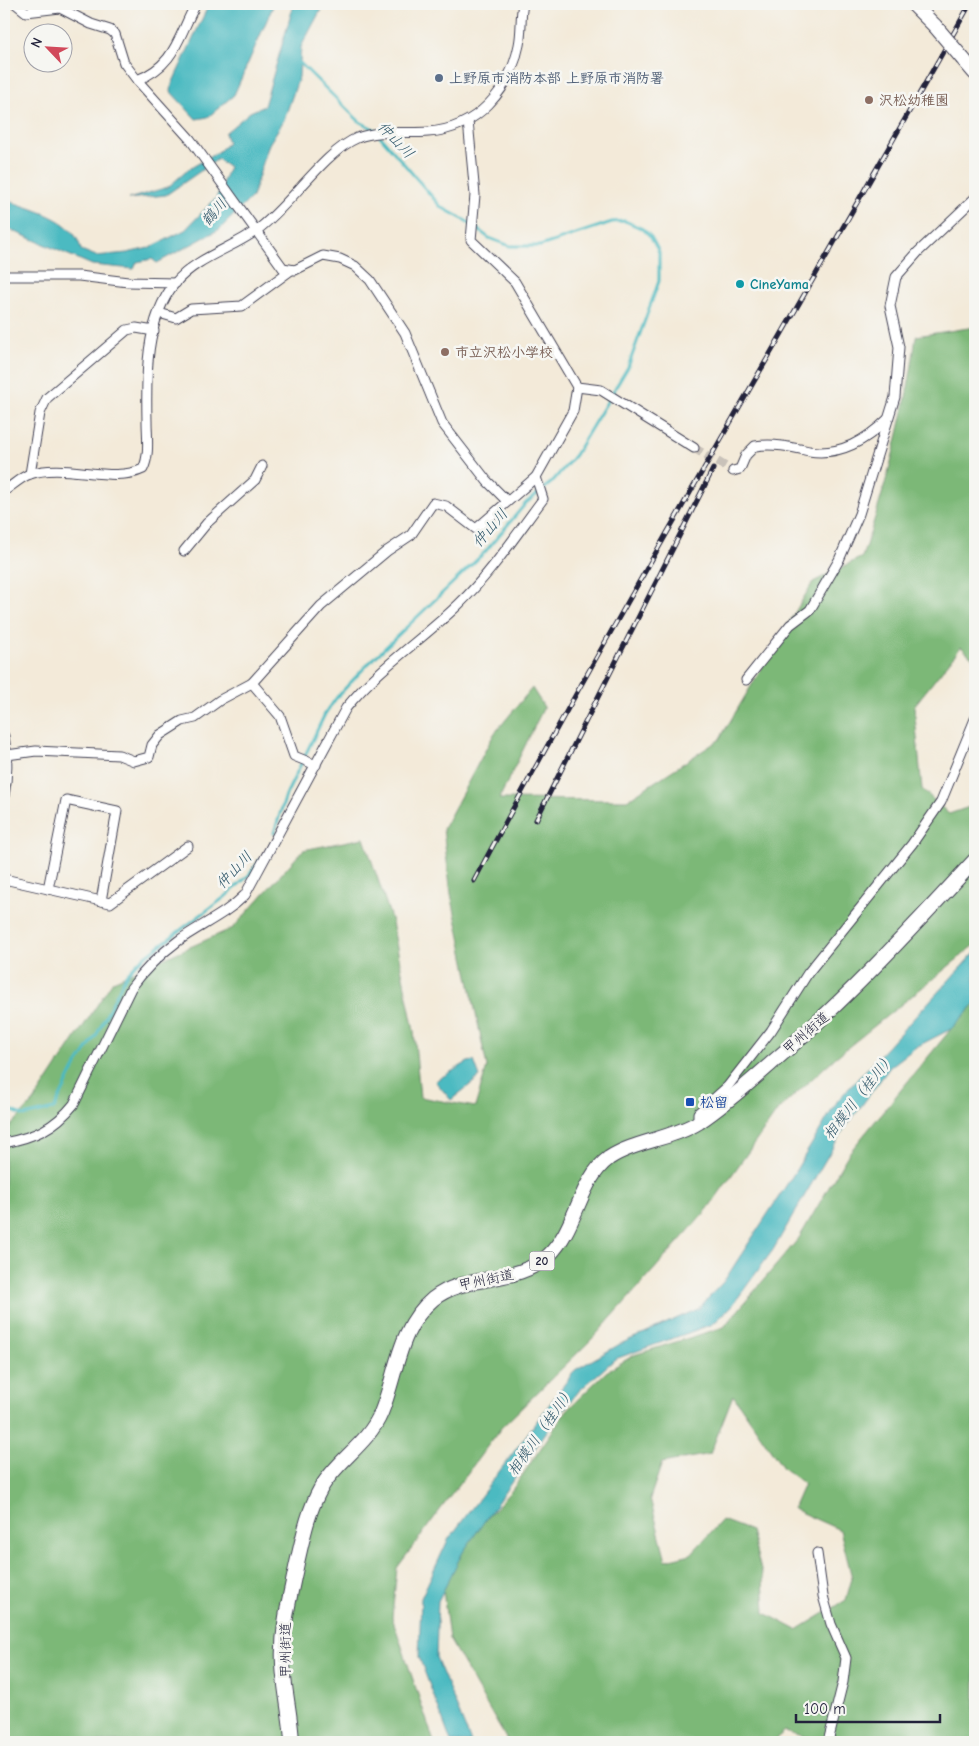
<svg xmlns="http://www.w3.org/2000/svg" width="979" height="1746" font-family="'Comic Neue','Klee One',sans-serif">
	<rect width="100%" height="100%" fill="#f6f6f2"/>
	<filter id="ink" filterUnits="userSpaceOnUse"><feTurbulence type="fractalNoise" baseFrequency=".02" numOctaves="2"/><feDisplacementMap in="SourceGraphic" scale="10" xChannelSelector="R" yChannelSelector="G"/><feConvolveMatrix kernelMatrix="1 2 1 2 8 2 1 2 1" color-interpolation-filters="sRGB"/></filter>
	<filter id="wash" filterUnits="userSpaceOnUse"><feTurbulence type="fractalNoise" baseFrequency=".0096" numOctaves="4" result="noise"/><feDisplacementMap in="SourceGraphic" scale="20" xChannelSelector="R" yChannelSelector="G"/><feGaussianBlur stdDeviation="1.12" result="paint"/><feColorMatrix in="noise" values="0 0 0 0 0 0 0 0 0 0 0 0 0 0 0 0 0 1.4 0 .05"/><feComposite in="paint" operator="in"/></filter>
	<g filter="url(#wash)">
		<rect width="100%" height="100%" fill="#f3ead9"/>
		<g fill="#7cb877" stroke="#4f6d59" fill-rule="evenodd">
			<path d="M975 327V660L961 647 914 706 922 789 949 814 975 805V945L836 1057 778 1110 707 1210 594 1337 501 1428 397 1568 392 1617 434 1742H4V1133L34 1101 113 981 233 928 303 850 364 838 391 918 414 1031 420 1097 475 1107 487 1067 451 894 443 829 494 734 532 688 544 707 499 799 627 800 719 740 813 582 862 557C886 487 907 409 916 336Z"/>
			<path d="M975 1004V1742H825L785 1731 772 1742H508L449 1639 443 1590 459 1548 512 1490 567 1410 606 1372 634 1355 724 1327 799 1238 849 1153 951 1029ZM733 1395 783 1468 804 1484 793 1509 840 1530 852 1578 846 1600 797 1630 765 1613 763 1578 751 1531 722 1520 691 1554 666 1560 650 1498 662 1463 710 1454Z"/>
		</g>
		<g fill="#4bbac1" stroke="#366e7e">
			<path d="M209 4H274L234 95 208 117 196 119 171 92 172 84Z"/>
			<path d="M294 4H324L301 47 299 77 284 120 269 144 252 197 220 229 157 263 152 259 137 262 134 269 92 265 4 227V199C31 210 75 217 81 250L96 256 127 253 149 248 185 230 216 198 229 167 218 159 166 195 128 199 168 187 189 169 218 152 228 143 225 133 250 112 264 106Z"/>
			<path d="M975 952V1004L951 1029 916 1047 890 1067 840 1135 773 1250 732 1306 713 1324 615 1359 579 1391 554 1421 463 1552 438 1601 436 1657 471 1742H451L419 1657 421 1598 448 1540 575 1370 620 1344 698 1309 724 1281 793 1175 838 1100Z"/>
			<path d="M474 1061 480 1077 451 1100 435 1081 468 1062Z"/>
		</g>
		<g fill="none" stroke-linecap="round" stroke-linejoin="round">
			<g stroke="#4bbac1" stroke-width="3">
				<path d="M274 833 286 795 325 714 337 697 367 665 485 552 526 503 552 482 575 455 628 367 659 281V252L651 237 643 229 625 221 612 222 540 246H510L489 238 468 222 441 207 374 129 360 122 298 61"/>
				<path d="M4 1107 24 1116 54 1109 74 1069 96 1036 126 975 139 961 225 897 249 875 260 860"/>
			</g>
		</g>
	</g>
	<g filter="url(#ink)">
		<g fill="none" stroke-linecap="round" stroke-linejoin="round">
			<path stroke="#c9c2b9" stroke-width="9" stroke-dasharray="9 4.5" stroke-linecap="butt" d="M694 448 733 471"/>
			<defs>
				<g id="minor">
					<path d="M16 4 26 12 60 8 91 24 110 30 115 34 124 63 137 80 190 139 283 268 295 270 323 256 340 259 355 266 370 280 405 333 442 423 487 481 507 501"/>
					<path d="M137 80C176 65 178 36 196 4"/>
					<path d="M4 276H79L128 282 176 283"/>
					<path d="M159 313 176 318 191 309 242 306 291 270"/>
					<path d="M577 387 601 390 694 448"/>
					<path d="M733 471 740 469 746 455 755 446C773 443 791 447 809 451 841 456 866 440 888 419"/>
					<path d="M30 474 40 413 47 398 127 330 136 328 154 331"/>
					<path d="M4 491C12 486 21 477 30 474 64 462 113 484 143 469 150 455 147 436 147 421 146 376 145 320 175 283 197 257 231 249 257 230 289 207 324 152 357 138 381 129 403 134 428 132 477 129 510 90 519 45 522 31 520 17 523 4"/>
					<path d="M184 551 207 523 255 480 262 466"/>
					<path d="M746 680 790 625 810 610 839 560 859 514 895 397 899 347 890 306 896 277 918 252 975 198"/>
					<path d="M252 683 280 716 294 756 316 765"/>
					<path d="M4 736C8 757 8 775 4 796"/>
					<path d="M7 755 36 751 119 755 134 761 149 757 152 745 160 735 182 721 195 718 220 700 252 683 321 606 387 551 411 535 433 503 446 506 476 529 536 477 573 411 577 387 515 282 471 240 475 195 468 121"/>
					<path d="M4 879 110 903 188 846"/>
					<path d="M48 889 66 800 117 811 101 901"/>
					<path d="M698 1122V1113L728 1086 771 1031 808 973 912 844 941 802 975 719"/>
					<path d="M4 1143C34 1137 54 1129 74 1104L131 988C145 969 159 955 178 941 200 925 225 915 245 895L346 708C378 668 422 640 459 604 491 573 516 535 543 499L536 477"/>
					<path d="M817 1553 823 1596 831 1624 846 1658 843 1682 828 1742"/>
				</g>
				<g id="highway">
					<path d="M913 4 935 26"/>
					<path d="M963 59 975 73"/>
					<path d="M292 1742C291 1716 284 1690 283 1664 281 1629 290 1597 297 1563 303 1537 308 1511 321 1488 337 1460 368 1444 381 1413 397 1374 398 1328 433 1299 467 1272 516 1286 549 1255 577 1228 579 1180 609 1158 635 1141 672 1139 699 1122 726 1104 750 1082 774 1061 848 998 910 930 975 860"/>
				</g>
			</defs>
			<use href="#minor" stroke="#414053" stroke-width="11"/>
			<use href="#highway" stroke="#414053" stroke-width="16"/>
			<use href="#minor" stroke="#fff" stroke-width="9"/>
			<use href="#highway" stroke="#fff" stroke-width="14"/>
			<defs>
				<g id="rail">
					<path d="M536 820 713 469"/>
					<path d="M474 881C632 584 806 297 970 4"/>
				</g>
			</defs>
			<use href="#rail" stroke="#22223b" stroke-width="5"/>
			<use href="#rail" stroke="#f6f6f2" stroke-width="3" stroke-dasharray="9" stroke-linecap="butt"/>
			<defs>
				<path id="highway-bridge" d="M935 26 963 59"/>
			</defs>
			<use href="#highway-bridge" stroke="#414053" stroke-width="16" stroke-linecap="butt"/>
			<use href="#highway-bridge" stroke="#fff" stroke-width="14"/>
		</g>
	</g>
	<circle fill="#5c6f8a" stroke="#f6f6f2" stroke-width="2" cx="439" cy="78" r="5"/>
	<g fill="#8d6e63" stroke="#f6f6f2" stroke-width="2">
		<circle cx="869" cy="100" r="5"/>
		<circle cx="445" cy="352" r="5"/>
	</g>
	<circle fill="#0f9aa8" stroke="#f6f6f2" stroke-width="2" cx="740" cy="284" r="5"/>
	<rect fill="#1a4fb4" stroke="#f6f6f2" stroke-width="2" x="685" y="1097" width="10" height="10" rx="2.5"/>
	<g text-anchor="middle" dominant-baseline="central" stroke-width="5" stroke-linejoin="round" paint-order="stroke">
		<rect fill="#f6f6f2" stroke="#626272" stroke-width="1" x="529.5" y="1251.5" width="25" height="19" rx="4"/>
		<g font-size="12" font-weight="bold" fill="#22223b">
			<text x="542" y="1261">20</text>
		</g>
		<g font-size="14" font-weight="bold" fill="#4e5e75" stroke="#f6f6f2" text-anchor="start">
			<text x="449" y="78">上野原市消防本部 上野原市消防署</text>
		</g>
		<g font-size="14" font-weight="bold" fill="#785e54" stroke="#f6f6f2" text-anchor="start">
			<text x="879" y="100">沢松幼稚園</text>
			<text x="455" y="352">市立沢松小学校</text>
		</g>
		<g font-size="14" font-weight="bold" fill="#0d838f" stroke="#f6f6f2" text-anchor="start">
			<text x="750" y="284">CineYama</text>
		</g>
		<g font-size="14" fill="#22223b" stroke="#f6f6f2">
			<text transform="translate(806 1033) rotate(-41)">甲州街道</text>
			<text transform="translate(486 1280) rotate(-12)">甲州街道</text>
			<text transform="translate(285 1650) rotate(-90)">甲州街道</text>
		</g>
		<g font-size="14" font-weight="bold" fill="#164399" stroke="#f6f6f2" text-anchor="start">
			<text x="700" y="1102">松留</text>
		</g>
		<g font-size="15" font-style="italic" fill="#30576a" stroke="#f6f6f2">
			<text transform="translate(396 140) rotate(46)">仲山川</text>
			<text transform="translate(214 212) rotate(-49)">鶴川</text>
			<text transform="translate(490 528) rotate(-49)">仲山川</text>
			<text transform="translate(234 870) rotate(-47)">仲山川</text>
			<text transform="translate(859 1096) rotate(-52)">相模川（桂川）</text>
			<text transform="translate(541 1431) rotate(-55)">相模川（桂川）</text>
		</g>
	</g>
	<rect width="979" height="1746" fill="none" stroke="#f6f6f2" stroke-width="20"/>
	<g transform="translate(48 48) rotate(295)"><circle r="24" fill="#f6f6f2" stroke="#a1a1a9"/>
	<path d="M0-4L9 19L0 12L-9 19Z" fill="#d1495b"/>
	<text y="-8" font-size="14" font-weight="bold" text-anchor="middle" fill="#22223b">N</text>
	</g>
	<path d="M796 1714v8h144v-8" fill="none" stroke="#22223b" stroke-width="2.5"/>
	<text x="804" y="1714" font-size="15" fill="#22223b" stroke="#f6f6f2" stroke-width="4" paint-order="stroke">100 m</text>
</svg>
